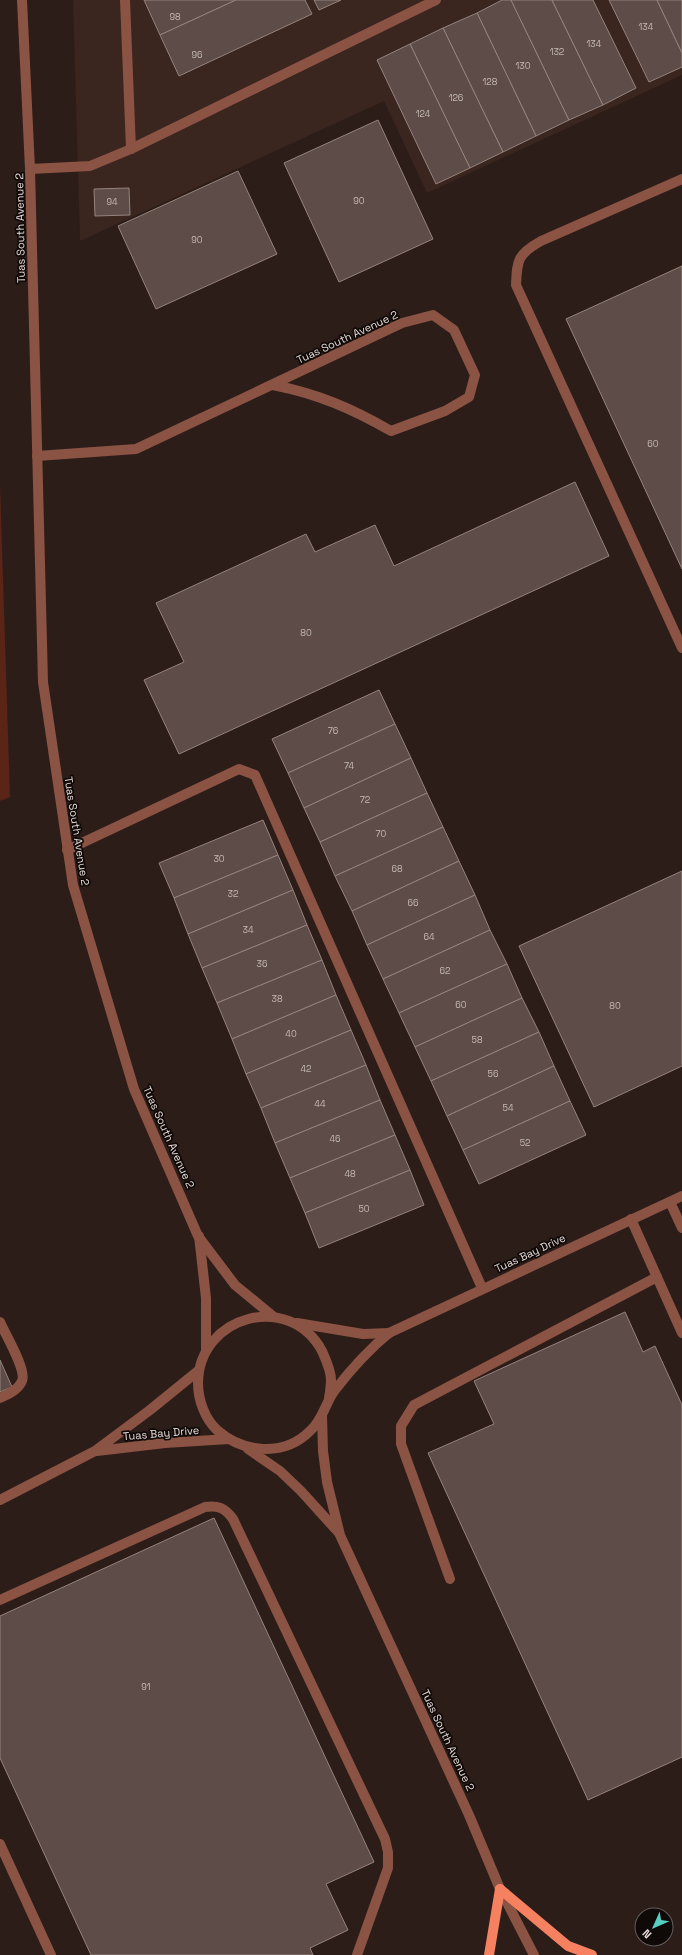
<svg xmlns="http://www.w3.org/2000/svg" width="682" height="1955" font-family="'Space Grotesk',sans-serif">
	<rect width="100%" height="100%" fill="#2c1d19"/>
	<path fill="#3a251f" d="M73 0H682V75L427 193 384 101 80 241Z"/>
	<path fill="#5a2516" d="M0 485 10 797 0 801Z"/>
	<g fill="#5d4c47" stroke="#96837e">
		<path d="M144 0H236L160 35Z"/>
		<path d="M236 0H305L312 14 179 76 160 35Z"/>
		<path d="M314 0H341L319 10Z"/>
		<path d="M502 0H511L569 120 536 136 477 13Z"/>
		<path d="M511 0H552L603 105 569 120Z"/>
		<path d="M552 0H593L636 88 603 105Z"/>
		<path d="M609 0H657L682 53V67L649 82Z"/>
		<path d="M657 0H682V53Z"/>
		<path d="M477 13 536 136 503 152 443 28Z"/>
		<path d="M443 28 503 152 470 168 410 44Z"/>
		<path d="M410 44 470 168 436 184 377 60Z"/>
		<path d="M378 120 433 239 339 282 284 163Z"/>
		<path d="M238 171 277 254 156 309 118 226Z"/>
		<path d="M129 188 130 215 95 216 94 189Z"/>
		<path d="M682 266V569L566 319Z"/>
		<path d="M575 482 609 556 179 754 144 680 184 662 156 603 306 534 315 552 375 525 394 566Z"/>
		<path d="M379 690 395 724 288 773 272 739Z"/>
		<path d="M395 724 411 758 304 808 288 773Z"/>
		<path d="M411 758 427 793 320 842 304 808Z"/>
		<path d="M427 793 443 827 335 876 320 842Z"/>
		<path d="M263 820 278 855 174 898 159 863Z"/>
		<path d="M443 827 459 861 352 911 335 876Z"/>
		<path d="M278 855 293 890 188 934 174 898Z"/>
		<path d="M459 861 475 895 367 945 352 911Z"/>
		<path d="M682 871V1066L594 1107 519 946Z"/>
		<path d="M293 890 307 925 202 968 188 934Z"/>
		<path d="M475 895 490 930 383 979 367 945Z"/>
		<path d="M307 925 322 960 217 1003 202 968Z"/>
		<path d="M490 930 507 964 399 1013 383 979Z"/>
		<path d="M322 960 336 995 232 1039 217 1003Z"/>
		<path d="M507 964 522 998 415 1047 399 1013Z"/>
		<path d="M336 995 351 1030 246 1074 232 1039Z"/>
		<path d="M522 998 539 1032 431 1081 415 1047Z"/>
		<path d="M351 1030 366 1065 261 1108 246 1074Z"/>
		<path d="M539 1032 554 1066 447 1116 431 1081Z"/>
		<path d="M366 1065 380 1100 275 1143 261 1108Z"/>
		<path d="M554 1066 570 1101 463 1150 447 1116Z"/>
		<path d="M380 1100 395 1135 290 1178 275 1143Z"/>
		<path d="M570 1101 586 1135 479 1184 463 1150Z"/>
		<path d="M395 1135 410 1170 305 1213 290 1178Z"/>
		<path d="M410 1170 424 1205 319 1248 305 1213Z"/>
		<path d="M625 1312 643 1352 655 1346 682 1405V1757L588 1800 428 1453 494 1424 474 1381Z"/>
		<path d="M0 1360 12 1387 0 1392Z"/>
		<path d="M214 1518 374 1862 326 1884 348 1930 310 1948 313 1955H91L0 1758V1616Z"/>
	</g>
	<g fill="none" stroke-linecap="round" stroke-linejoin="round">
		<g stroke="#8b5343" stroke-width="10">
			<path d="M125 0 131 149"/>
			<path d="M30 169 90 166 131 149 436 0"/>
			<path d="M682 179 541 241C518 254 517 259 516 285L682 648"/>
			<path d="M37 456 136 449 402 323 433 315 454 330 475 375 469 397 445 411 391 431C351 408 318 394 273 385"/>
			<path d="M67 850 239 769 255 775 482 1288"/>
			<path d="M670 1202 682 1228"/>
			<path d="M631 1219 682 1333"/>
			<path d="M0 1322C5 1334 27 1370 22 1381 18 1390 9 1394 0 1398"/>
			<path d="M450 1579 401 1444V1426L414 1405 657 1277"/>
			<path d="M0 1600 205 1507C218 1505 225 1508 233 1519L385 1839 388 1852V1868L357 1955"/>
			<path d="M0 1844 51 1955"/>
		</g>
		<g stroke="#8b5343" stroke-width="10">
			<path d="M22 0 30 169 43 682 73 885 134 1089 198 1236 235 1285 274 1317"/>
			<path d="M199 1236 206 1298V1350"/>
			<path d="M297 1323 363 1334 389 1333"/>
			<path d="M329 1398C330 1392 331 1386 331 1380 331 1370 326 1360 322 1351 290 1291 199 1315 198 1383 198 1400 205 1419 217 1430 243 1453 284 1457 310 1431 323 1420 325 1403 335 1390 352 1368 367 1351 389 1333L682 1196"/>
			<path d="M322 1416 323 1451 327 1482 340 1535 469 1815 500 1889 534 1955"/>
			<path d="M248 1449 280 1471 301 1491 339 1533"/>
			<path d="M97 1451 165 1443 229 1439"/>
			<path d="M0 1500 95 1451 150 1410 198 1371"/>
		</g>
		<g stroke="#f58161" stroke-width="10">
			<path d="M500 1889 568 1946 592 1955"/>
			<path d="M489 1955 500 1889"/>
		</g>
	</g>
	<g text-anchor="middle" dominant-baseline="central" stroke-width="3.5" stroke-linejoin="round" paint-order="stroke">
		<g font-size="9" fill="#c4b8b4">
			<text x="175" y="17">98</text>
			<text x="646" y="27">134</text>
			<text x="594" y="44">134</text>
			<text x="557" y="52">132</text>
			<text x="197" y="55">96</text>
			<text x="523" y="66">130</text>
			<text x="490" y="82">128</text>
			<text x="456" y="98">126</text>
			<text x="423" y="114">124</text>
			<text x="359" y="201">90</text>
			<text x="112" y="202">94</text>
			<text x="197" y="240">90</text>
			<text x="653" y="444">60</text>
			<text x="306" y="633">80</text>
			<text x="333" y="731">76</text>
			<text x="349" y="766">74</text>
			<text x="365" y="800">72</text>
			<text x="381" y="834">70</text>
			<text x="219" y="859">30</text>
			<text x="397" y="869">68</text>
			<text x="233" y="894">32</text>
			<text x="413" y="903">66</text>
			<text x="248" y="930">34</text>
			<text x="429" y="937">64</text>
			<text x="262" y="964">36</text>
			<text x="445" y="971">62</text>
			<text x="277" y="999">38</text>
			<text x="461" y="1005">60</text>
			<text x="615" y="1006">80</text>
			<text x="291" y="1034">40</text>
			<text x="477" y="1040">58</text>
			<text x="306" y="1069">42</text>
			<text x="493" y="1074">56</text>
			<text x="320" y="1104">44</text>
			<text x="508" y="1108">54</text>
			<text x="335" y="1139">46</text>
			<text x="525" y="1143">52</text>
			<text x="350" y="1174">48</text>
			<text x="364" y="1209">50</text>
			<text x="146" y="1687">91</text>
		</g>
		<g font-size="11" fill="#e6dcd9" stroke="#0f0907">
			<text transform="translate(20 228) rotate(-91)">Tuas South Avenue 2</text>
			<text transform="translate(347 337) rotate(-25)">Tuas South Avenue 2</text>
			<text transform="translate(77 831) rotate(81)">Tuas South Avenue 2</text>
			<text transform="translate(169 1137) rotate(66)">Tuas South Avenue 2</text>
			<text transform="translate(530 1253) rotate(-25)">Tuas Bay Drive</text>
			<text transform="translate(161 1433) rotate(-5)">Tuas Bay Drive</text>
			<text transform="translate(448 1740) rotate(65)">Tuas South Avenue 2</text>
		</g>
	</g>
	<g transform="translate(654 1927) rotate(225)"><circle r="19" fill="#0f0907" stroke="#655d5b"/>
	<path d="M0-3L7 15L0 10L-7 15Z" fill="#57cec2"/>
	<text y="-6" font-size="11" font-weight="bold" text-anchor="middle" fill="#e6dcd9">N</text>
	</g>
</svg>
